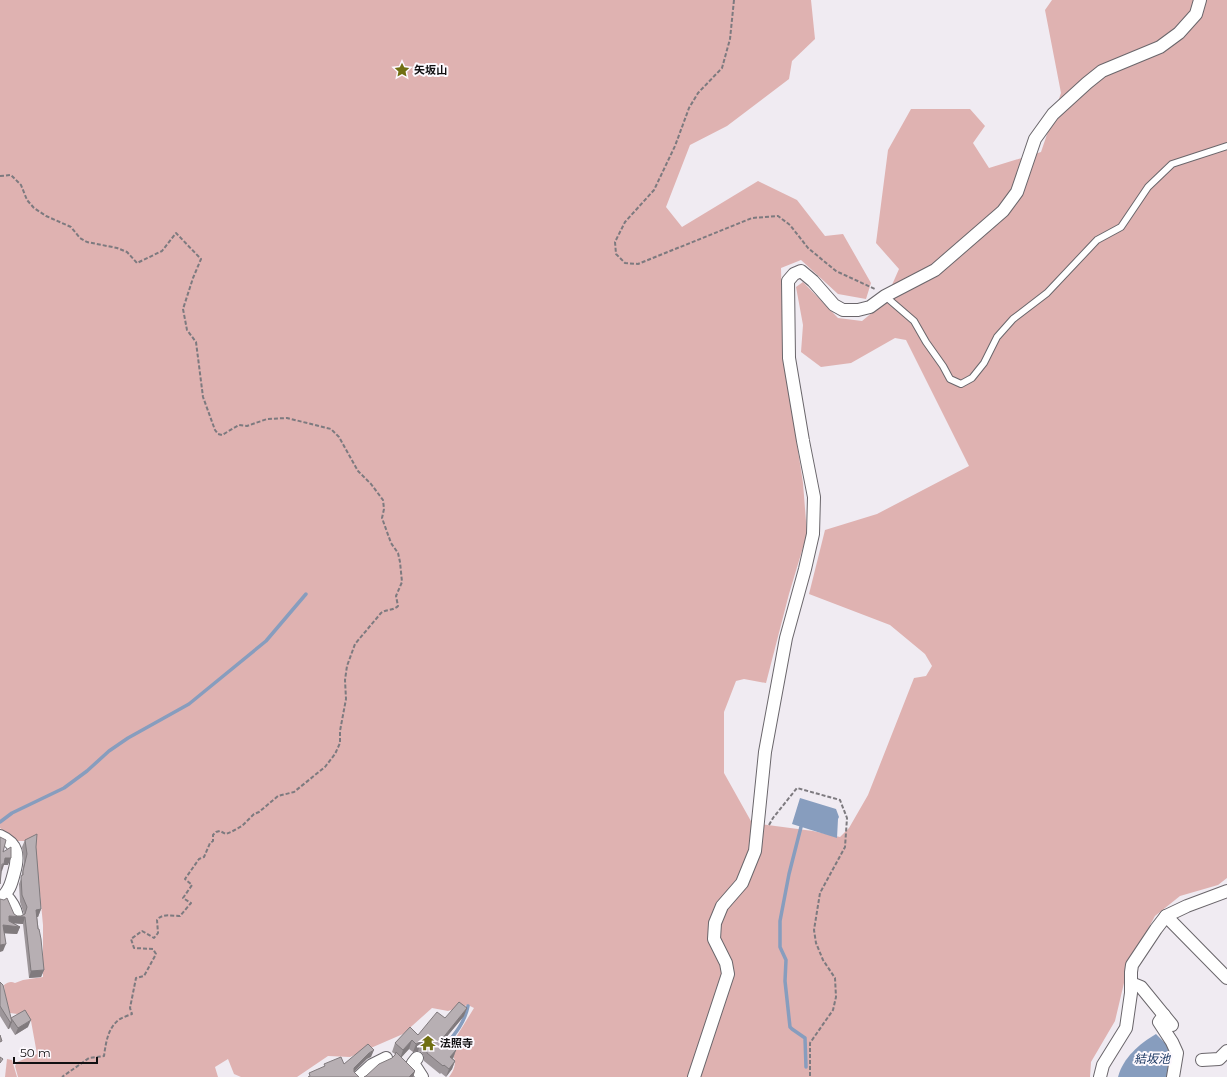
<svg xmlns="http://www.w3.org/2000/svg" width="1227" height="1077" font-family="Montserrat,'Noto Sans JP',sans-serif">
	<rect width="100%" height="100%" fill="#f0ebf2"/>
	<g fill="#dfb2b1">
		<path d="M0 0H811L815 39 792 61 789 79 727 126 690 145 666 207 682 227 758 181 797 200 825 236 843 234 871 283 866 299 838 294 801 260 781 268 783 353 803 483 807 534 789 594 766 683 744 679 736 681 724 712V773L752 823 813 831 840 837 849 828 868 795 914 678 926 676 932 666 925 654 890 625 809 594 825 530 877 514 969 466 906 340 895 338 851 363 821 367 801 352 803 325 796 287 803 282 838 318 862 321 884 303 899 269 876 243 888 150 911 109H970L985 126 973 143 989 168 1041 152 1061 93 1045 10 1052 0H1227V878L1218 885 1180 896 1155 916 1128 966 1115 1021 1091 1062 1090 1077H449C458 1065 455 1059 450 1047L474 1008 468 1005 448 1011 432 1008 403 1034 350 1057 328 1056 297 1077H241L234 1074 228 1059 215 1067 218 1077H18L15 1066 17 1062 37 1054 31 1021 25 1015 10 1013 6 1001 4 985C8 982 11 981 15 983L23 980 43 977V925L35 841H16L0 828Z"/>
		<path d="M7 1059 12 1060 17 1077H5Z"/>
	</g>
	<g fill="#879dbe">
		<path d="M800 798 836 809 839 817 838 819 837 838 792 824Z"/>
		<path d="M1156 1034 1169 1047 1172 1066 1171 1077H1118C1123 1058 1139 1044 1156 1034Z"/>
	</g>
	<g fill="none" stroke-linecap="round" stroke-linejoin="round">
		<g stroke="#879dbe" stroke-width="3.5">
			<path d="M0 822 12 813 64 788 87 771 109 751 128 738 189 704 266 641 306 594"/>
			<path d="M802 823 789 874 780 921V947L786 960 785 981 790 1027 792 1029 805 1038 806 1067"/>
			<path d="M445 1046C455 1034 465 1022 468 1006"/>
		</g>
		<defs>
			<path id="lane" d="M885 296 914 321 926 342 943 366 950 379 961 384 972 378 984 363 997 337 1013 319 1047 293 1097 240 1121 227 1148 187 1172 164 1227 146"/>
			<g id="street">
				<path d="M0 836C18 844 19 856 14 873 11 885 9 891 0 900"/>
				<path d="M5 895C12 902 15 907 17 916"/>
				<path d="M1166 916 1227 978"/>
				<path d="M1131 983 1141 987 1172 1025"/>
				<path d="M1164 1015 1159 1022 1172 1042 1177 1053 1173 1077"/>
				<path d="M417 1058 413 1063 422 1077"/>
				<path d="M1202 1060 1219 1059 1227 1051"/>
				<path d="M359 1077 372 1065 386 1058"/>
				<path d="M694 1077 728 974 726 963 714 939 715 923 722 906 742 883 755 851 765 752 786 638 805 569 813 534 814 497 803 441 789 358 788 281 794 274 801 271 813 281 834 305 843 310H858L870 307 885 296 935 270 1003 211 1017 192 1035 139 1053 114 1087 83 1102 71 1160 47 1179 33 1196 14 1200 0"/>
				<path d="M1100 1077 1103 1065 1126 1028 1131 993V972L1132 965 1156 929 1166 916 1187 906 1227 891"/>
			</g>
		</defs>
		<use href="#lane" stroke="#6a666b" stroke-width="8"/>
		<use href="#street" stroke="#6a666b" stroke-width="14"/>
		<g stroke="#7d7a7f" stroke-width="2" stroke-dasharray="4 2" stroke-linecap="butt">
			<path d="M734 0 730 39 722 68 698 93 689 108 675 146 654 190 625 222 615 242 616 254 625 263 638 264 752 218 778 216 790 225 808 248 836 271 875 289"/>
			<path d="M0 176 11 175 21 185 27 200 34 208 46 216 71 227 80 238 87 242 117 248 127 252 137 263 162 251 176 233 201 259 193 278 183 309 187 330 196 342 203 397 215 430 218 434 222 435 239 425 247 426 267 419 287 418 331 429 339 437 358 471 371 484 383 500 384 509 382 518 391 543 398 553 400 562 402 582 396 596 398 606C393 611 386 609 381 613L355 644 347 666 345 680 346 699 340 731V743L335 754 325 767 294 792 278 796 259 812 254 814 242 826 231 832 226 834 220 831 216 832 213 835V841L210 843 204 857 199 859 185 879 192 885 183 898 191 903 180 916C172 916 162 913 157 920L158 933 154 938 142 931 131 939 134 948 153 949 156 954 144 976 136 978 130 1008 132 1014C129 1015 124 1017 120 1019 108 1027 106 1042 104 1056L89 1058 62 1077"/>
			<path d="M769 825 773 818 797 788 840 800 847 818 845 847 820 893 814 930 816 943 823 960 835 978 836 997 833 1010 810 1043V1077"/>
		</g>
		<use href="#lane" stroke="#fff" stroke-width="6"/>
		<use href="#street" stroke="#fff" stroke-width="12"/>
	</g>
	<g fill="#9d969a">
		<path d="M25 840 36 847 41 909 38 917H37L44 970 41 977 29 978 23 924 14 923 20 927 17 934 4 933 3 951 0 899 14 914 17 916H21L24 914 20 902 19 884 21 879 24 861 22 847Z"/>
		<path d="M0 982 11 1019V1018L28 1027 15 1035 10 1027 9 1029H8L0 1016Z"/>
		<path d="M464 1016 444 1040 456 1050 453 1059 455 1061 452 1069 446 1077 441 1073 440 1074 424 1061V1056L421 1052 418 1051 413 1052 409 1049 401 1057 415 1071 413 1077H364L392 1058 395 1055V1054L392 1052 395 1043 418 1035 445 1018Z"/>
	</g>
	<g fill="#807a7d">
		<path d="M5 858H11L8 865H4L2 871H0Z"/>
		<path d="M41 909 38 917H33L36 910Z"/>
		<path d="M9 916 25 917 23 924 7 923Z"/>
		<path d="M3 925 20 927 17 934 0 933Z"/>
		<path d="M6 944 3 951 0 952V945Z"/>
		<path d="M44 970 41 977 29 978 31 971Z"/>
		<path d="M467 1008 464 1016 438 1047 442 1039Z"/>
		<path d="M31 1020 28 1027 15 1035 18 1028Z"/>
		<path d="M10 1022H12L9 1029H8Z"/>
		<path d="M412 1040 409 1049 400 1059 403 1050Z"/>
		<path d="M421 1042 418 1051 413 1052 416 1044Z"/>
		<path d="M374 1050 371 1057 367 1059 352 1074 354 1068 369 1053Z"/>
		<path d="M456 1050 453 1058 447 1065 450 1057Z"/>
		<path d="M455 1061 452 1069 446 1077 449 1069Z"/>
		<path d="M415 1071 413 1077H409Z"/>
	</g>
	<g fill="#b7afb3" stroke="#807a7d">
		<path d="M37 834 36 847 41 909 36 910 38 929H39L41 939 44 970 31 971 25 917 9 916V921L20 927 3 925 6 944 0 945V899L4 900 7 898 14 914 17 916H21L25 914 27 907 22 895 21 877 22 875H23V871L27 854 25 840Z"/>
		<path d="M0 837 6 840 3 852 11 847V858H5L4 864H2L0 884Z"/>
		<path d="M0 982 3 985 12 1022H10L0 1006Z"/>
		<path d="M459 1002 467 1008 442 1039 456 1050 450 1057 455 1061 449 1069 444 1065 443 1066 427 1053V1047L424 1044 421 1042 416 1044 412 1040 403 1050 395 1043 410 1027 418 1035 437 1012 445 1018Z"/>
		<path d="M25 1010 31 1020 18 1028 11 1018Z"/>
		<path d="M0 1035 2 1041 0 1042Z"/>
		<path d="M368 1044 374 1050 369 1053 354 1068V1072L359 1077H308L310 1076 309 1073 325 1066 324 1064 341 1057 344 1064Z"/>
		<path d="M396 1052 415 1071 409 1077H364L366 1076 379 1064 392 1058 395 1055Z"/>
		<path d="M0 1057 3 1059 0 1063Z"/>
	</g>
	<defs>
		<symbol id="sight-bare" viewBox="-9 -9 18 18"><path d="M0-6L1.8-2.2L6-1.7L2.9 1.2L3.7 5.4L0 3.3L-3.7 5.4L-2.9 1.2L-6-1.7L-1.8-2.2Z" fill="#706f12" stroke="#fdf9fe" stroke-width="2.5" paint-order="stroke"/></symbol>
		<symbol id="temple-bare" viewBox="-9 -9 18 18"><path d="M0-6L5-2H3V0L6.5 2.5H4V6H1.5V3h-3V6H-4V2.5H-6.5L-3 0V-2H-5Z" fill="#706f12" stroke="#fdf9fe" stroke-width="2.5" paint-order="stroke"/></symbol>
	</defs>
	<g fill-rule="evenodd">
		<use href="#sight-bare" x="391" y="59" width="22" height="22"/>
		<use href="#temple-bare" x="417" y="1032" width="22" height="22"/>
	</g>
	<g text-anchor="middle" dominant-baseline="central" stroke-width="4" stroke-linejoin="round" paint-order="stroke">
		<g font-size="11" font-weight="bold" fill="#111012" stroke="#fdf9fe" text-anchor="start">
			<text x="414" y="70">矢坂山</text>
			<text x="440" y="1043">法照寺</text>
		</g>
		<g font-size="12" font-style="italic" fill="#15335f" stroke="#fdf9fe">
			<text x="1152" y="1058">結坂池</text>
		</g>
	</g>
	<path d="M14 1057v6h83v-6" fill="none" stroke="#111012" stroke-width="2"/>
	<text x="20" y="1057" font-size="12" fill="#111012" stroke="#fdf9fe" stroke-width="3" paint-order="stroke">50 m</text>
</svg>
